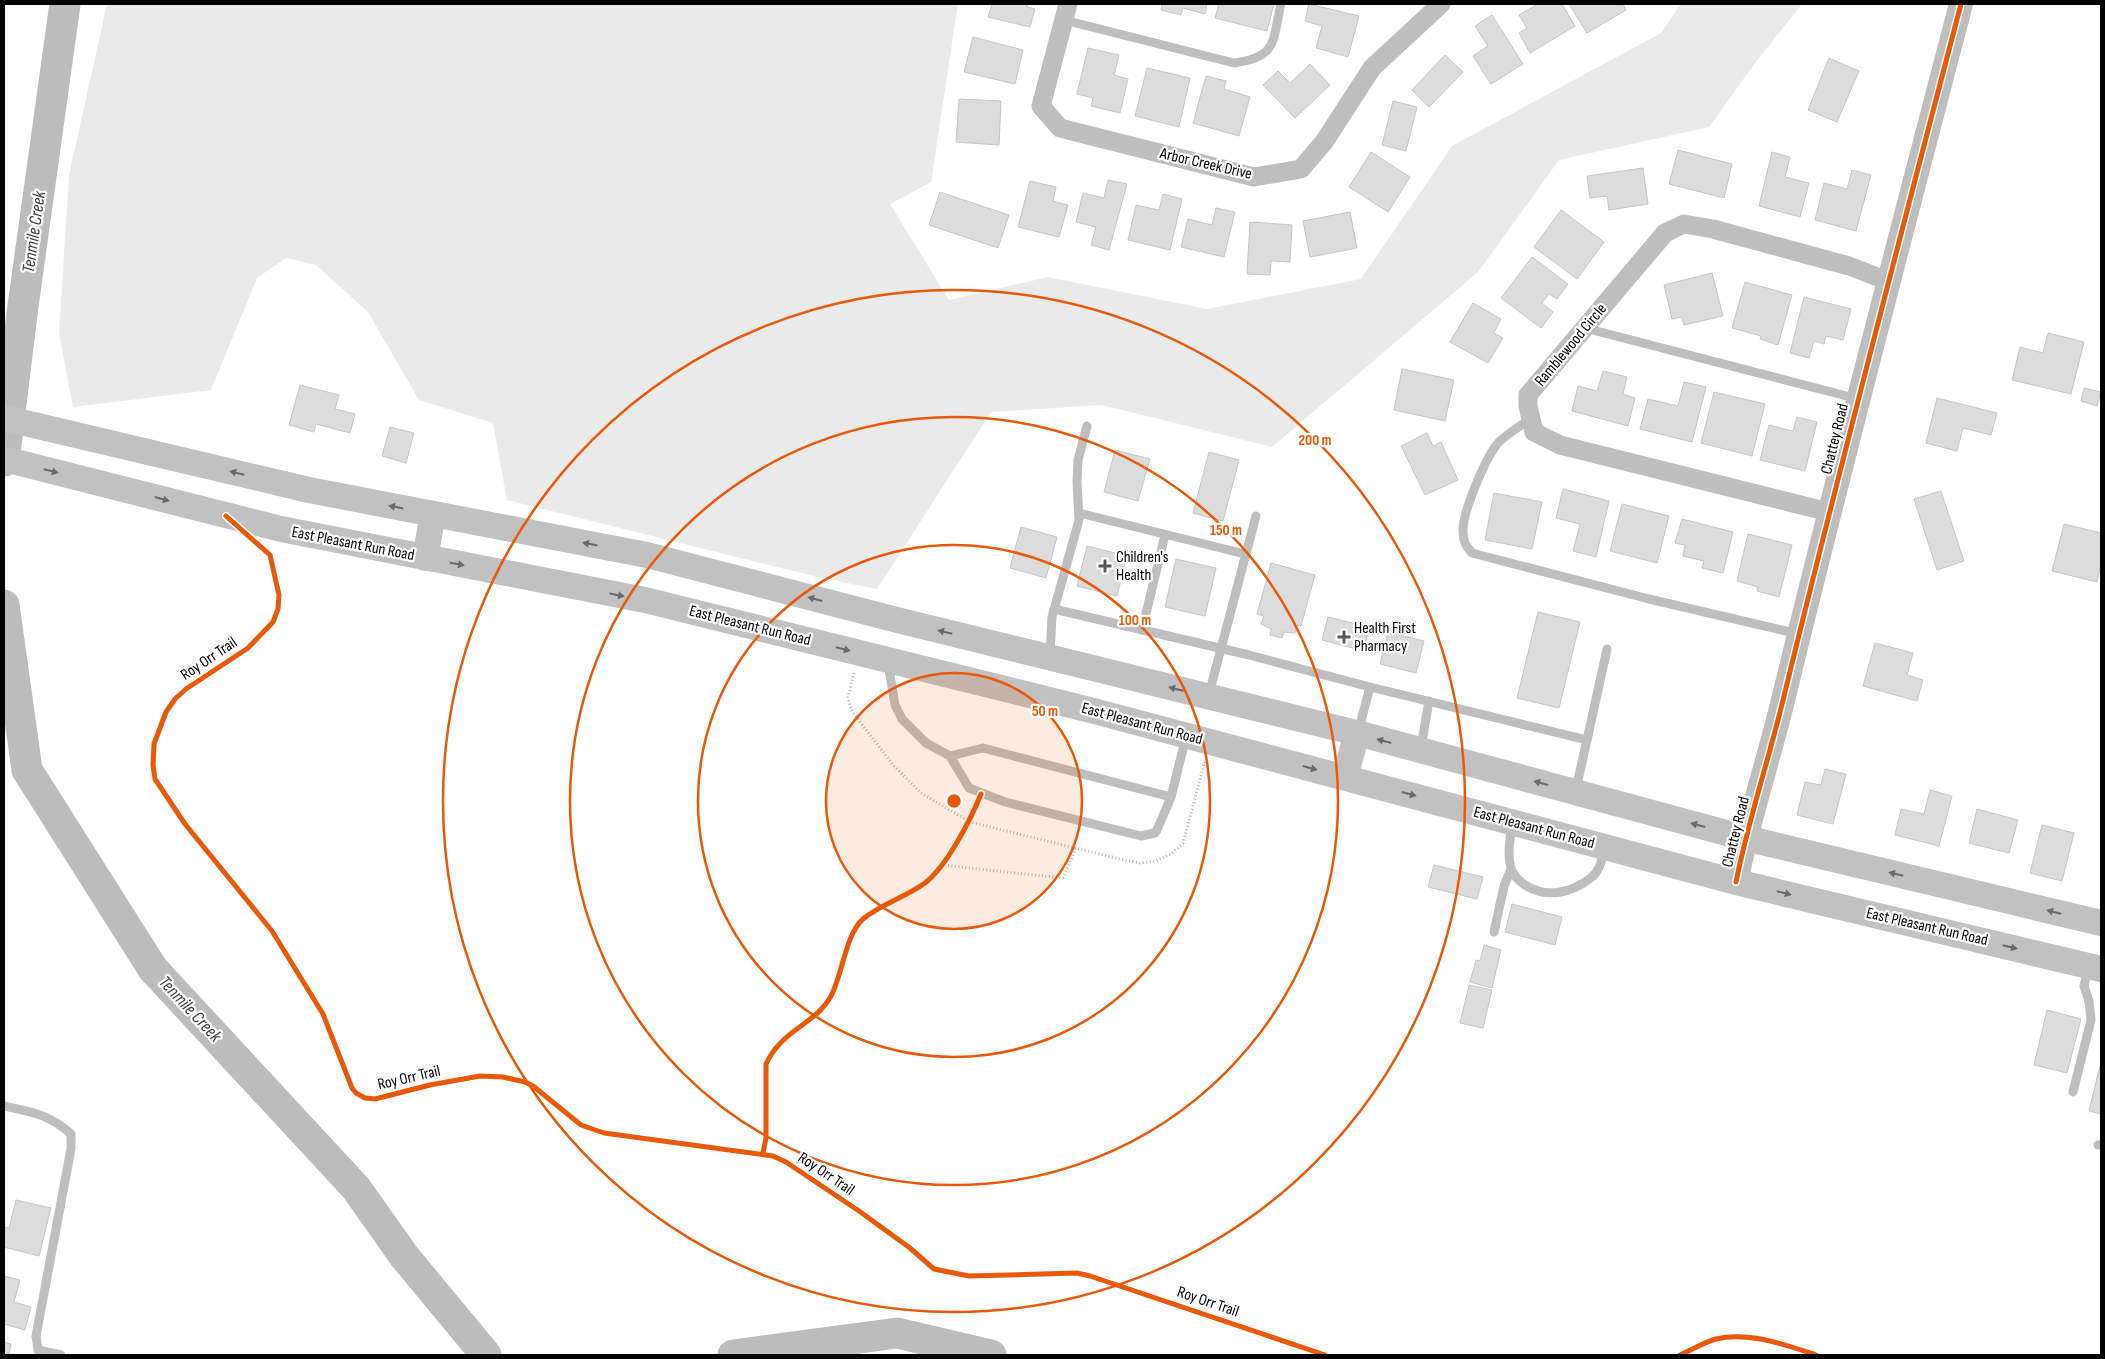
<svg xmlns="http://www.w3.org/2000/svg" width="2105" height="1359" font-family="'Sofia Sans Condensed',sans-serif">
	<rect width="100%" height="100%" fill="#fff"/>
	<path fill="#eaeaea" d="M107 4H958L931 182 890 204 949 300 1048 277 1207 309 1361 279 1452 146 1661 33 1681 4H1802L1755 63 1709 127 1559 160 1478 272 1272 447 1102 405 991 412 877 589 822 578 507 500 493 423 419 400 368 312 316 265 286 258 257 278 211 390 73 407 59 333 69 175Z"/>
	<g fill="none" stroke-linecap="round" stroke-linejoin="round">
		<g stroke="#bcbcbc" stroke-width="31">
			<path d="M4 461 23 306 65 4"/>
			<path d="M4 605 27 770 153 969 356 1188 404 1256 486 1355"/>
			<path d="M733 1355 897 1333 991 1355"/>
		</g>
	</g>
	<g fill="#dcdcdc" stroke="#c5c5c5">
		<path d="M992 4H1028L1027 7 1035 9 1030 27 988 17Z"/>
		<path d="M1162 4H1207L1205 14 1183 8 1181 15 1161 10Z"/>
		<path d="M1219 4H1274L1267 31 1215 18Z"/>
		<path d="M1309 4 1359 16 1348 57 1316 48 1322 26 1305 21Z"/>
		<path d="M1538 4H1562L1575 26 1530 53 1519 33 1527 28 1519 15Z"/>
		<path d="M1569 4H1623L1626 10 1587 33Z"/>
		<path d="M1492 15 1523 64 1491 84 1473 56 1488 46 1475 26Z"/>
		<path d="M973 37 1023 50 1015 84 964 72Z"/>
		<path d="M1088 48 1119 55 1114 75 1128 79 1120 113 1091 106 1093 98 1077 94Z"/>
		<path d="M1445 55 1463 72 1429 107 1412 90Z"/>
		<path d="M1829 58 1859 71 1837 122 1808 110Z"/>
		<path d="M1310 64 1330 85 1295 118 1263 85 1278 71 1290 83Z"/>
		<path d="M1147 68 1190 78 1179 127 1135 116Z"/>
		<path d="M1206 76 1226 81 1224 89 1250 97 1239 136 1193 123Z"/>
		<path d="M959 99 1001 101 999 145 956 142Z"/>
		<path d="M1393 101 1417 107 1406 151 1382 145Z"/>
		<path d="M1678 150 1732 164 1724 198 1669 184Z"/>
		<path d="M1371 152 1410 177 1388 212 1349 187Z"/>
		<path d="M1772 152 1790 157 1785 177 1809 183 1800 217 1759 206Z"/>
		<path d="M1643 168 1648 204 1609 210 1607 196 1590 198 1587 176Z"/>
		<path d="M1852 170 1871 175 1856 231 1815 220 1824 183 1847 189Z"/>
		<path d="M1108 180 1127 184 1109 250 1091 245 1096 227 1076 222 1083 193 1104 198Z"/>
		<path d="M1030 181 1056 187 1053 201 1068 205 1059 237 1018 227Z"/>
		<path d="M940 192 1009 215 998 248 929 225Z"/>
		<path d="M1163 194 1182 199 1170 250 1128 240 1136 205 1159 210Z"/>
		<path d="M1216 208 1235 212 1224 257 1181 247 1188 219 1212 225Z"/>
		<path d="M1561 210 1604 242 1577 279 1534 247Z"/>
		<path d="M1350 212 1357 248 1310 257 1303 221Z"/>
		<path d="M1250 222 1292 225 1290 262 1271 261 1270 275 1247 274Z"/>
		<path d="M1532 257 1568 284 1557 299 1549 294 1542 303 1553 312 1541 328 1501 298Z"/>
		<path d="M1712 273 1723 316 1684 325 1682 317 1672 319 1664 285Z"/>
		<path d="M1745 282 1792 295 1778 345 1760 339 1761 336 1732 328Z"/>
		<path d="M1804 297 1851 309 1843 340 1826 336 1824 344 1814 341 1809 358 1790 353Z"/>
		<path d="M1473 303 1501 319 1494 333 1503 338 1488 363 1450 342Z"/>
		<path d="M2048 333 2084 342 2071 394 2012 380 2020 347 2043 353Z"/>
		<path d="M1402 369 1454 380 1445 421 1394 410Z"/>
		<path d="M1603 371 1627 377 1623 394 1635 398 1628 426 1572 411 1578 386 1597 391Z"/>
		<path d="M1684 382 1706 387 1692 442 1640 429 1648 399 1678 406Z"/>
		<path d="M300 385 339 395 335 409 355 414 350 433 316 424 314 432 289 425Z"/>
		<path d="M2084 388 2101 392 2097 406 2081 401Z"/>
		<path d="M1714 392 1765 404 1752 456 1701 443Z"/>
		<path d="M1937 398 1997 413 1991 435 1963 428 1957 451 1926 443Z"/>
		<path d="M1797 417 1817 422 1805 471 1760 460 1769 425 1793 431Z"/>
		<path d="M390 427 414 433 406 463 382 456Z"/>
		<path d="M1427 433 1433 446 1441 442 1458 480 1425 495 1401 446Z"/>
		<path d="M1115 450 1150 459 1138 501 1104 492Z"/>
		<path d="M1209 452 1239 460 1223 521 1193 513Z"/>
		<path d="M1563 489 1609 501 1596 557 1573 551 1580 524 1556 518Z"/>
		<path d="M1941 491 1964 561 1937 570 1914 499Z"/>
		<path d="M1494 493 1542 502 1532 549 1485 540Z"/>
		<path d="M1622 504 1669 516 1657 563 1610 551Z"/>
		<path d="M1682 519 1733 532 1723 573 1702 568 1704 561 1683 556 1685 545 1675 543Z"/>
		<path d="M2064 524 2101 533V563L2097 582 2052 571Z"/>
		<path d="M1021 527 1057 537 1046 578 1010 568Z"/>
		<path d="M1748 534 1792 545 1779 597 1757 591 1758 587 1737 581Z"/>
		<path d="M1087 546 1127 556 1117 596 1077 586Z"/>
		<path d="M1176 559 1216 568 1205 616 1165 607Z"/>
		<path d="M1271 563 1315 575 1301 626 1297 625 1295 633 1284 632 1282 638 1270 635 1271 629 1261 624 1264 616 1257 614Z"/>
		<path d="M1538 612 1580 622 1559 708 1517 698Z"/>
		<path d="M1328 617 1369 627 1364 651 1322 640Z"/>
		<path d="M1388 632 1424 641 1416 673 1380 664Z"/>
		<path d="M1875 643 1913 653 1907 675 1923 680 1917 701 1863 686Z"/>
		<path d="M1825 769 1846 774 1833 824 1797 815 1805 782 1821 785Z"/>
		<path d="M1930 790 1952 796 1939 846 1895 835 1901 809 1924 814Z"/>
		<path d="M1977 809 2018 820 2009 853 1969 843Z"/>
		<path d="M2042 825 2074 833 2062 881 2030 873Z"/>
		<path d="M1434 865 1483 877 1477 899 1428 887Z"/>
		<path d="M1512 904 1562 917 1555 945 1505 932Z"/>
		<path d="M1484 945 1501 950 1492 988 1470 982 1476 960 1480 961Z"/>
		<path d="M1469 985 1492 990 1483 1028 1460 1023Z"/>
		<path d="M2047 1010 2081 1019 2067 1073 2034 1065Z"/>
		<path d="M2100 1066 2101 1067V1114L2089 1111Z"/>
		<path d="M16 1200 51 1208 39 1256 4 1247V1227L9 1228Z"/>
		<path d="M4 1276 20 1280 14 1302 31 1307 25 1330 4 1324Z"/>
		<path d="M4 1342 11 1344 9 1355H4Z"/>
	</g>
	<g fill="none" stroke-linecap="round" stroke-linejoin="round">
		<g stroke="#b8b8b8" stroke-width="3" stroke-dasharray="1 2.5" stroke-linecap="butt">
			<path d="M854 673 848 697 851 710 893 765 921 793 970 822 1124 860 1140 863 1156 861 1171 854 1183 843 1205 761"/>
			<path d="M941 865 1063 878 1076 848"/>
		</g>
		<g stroke="#bebebe" stroke-width="9">
			<path d="M1064 20 1234 63C1278 57 1272 42 1281 4"/>
			<path d="M1585 328 1858 399"/>
			<path d="M1531 418C1521 426 1508 433 1499 442 1486 456 1462 513 1463 532 1463 541 1466 546 1472 553L1649 599 1799 634"/>
			<path d="M1079 513 1245 554"/>
			<path d="M1054 609 1249 655 1370 687"/>
			<path d="M1142 630 1165 535"/>
			<path d="M1050 655 1052 617 1079 520 1077 482 1078 460 1087 426"/>
			<path d="M888 663 895 705 902 719 926 743 950 756 969 788 1005 802 1141 836 1155 833 1157 830 1171 797 1186 737"/>
			<path d="M1209 694 1256 516"/>
			<path d="M1358 732 1370 687 1587 740 1576 789"/>
			<path d="M1587 740 1607 649"/>
			<path d="M1421 747 1429 701"/>
			<path d="M950 756 983 748 1171 797"/>
			<path d="M1512 826C1510 839 1507 854 1511 868 1513 875 1519 881 1525 885 1547 899 1572 893 1592 877 1600 870 1602 859 1605 849"/>
			<path d="M1494 932 1504 886 1511 869"/>
			<path d="M2073 1092 2091 1020 2089 1001 2084 986 2088 969"/>
			<path d="M4 1106C32 1112 49 1114 71 1134V1149L36 1336 38 1350 61 1355"/>
			<path d="M2098 1145H2101"/>
		</g>
		<g stroke="#bebebe" stroke-width="19">
			<path d="M1068 4 1041 106 1060 128 1254 177 1301 169 1324 142 1372 68 1441 4"/>
			<path d="M1829 512 1560 445 1534 432 1528 406V395L1665 233 1684 224 1713 229 1849 266 1888 281"/>
		</g>
		<path stroke="#bebebe" stroke-width="24" d="M1736 882C1749 817 1770 756 1785 692 1841 462 1901 233 1961 4"/>
		<g stroke="#c1c1c1" stroke-width="26">
			<path d="M4 418 309 490 647 555 897 620 1357 733 1745 838 2101 923"/>
			<path d="M4 459 281 529 645 600 1094 711 1736 882 2101 969"/>
			<path d="M425 558 433 514"/>
			<path d="M1345 777 1357 733"/>
		</g>
		<defs>
			<g id="cycleway">
				<path d="M226 516 270 555 279 595 278 609 273 622 248 648 186 689 175 699 166 712 154 744 153 765 155 779 185 824 272 931 323 1014 352 1088 356 1093 365 1098 375 1099 430 1085 480 1076 503 1077 525 1082 533 1086 581 1125 604 1133 773 1156 786 1162 859 1211 910 1248 934 1269 969 1276 1077 1273 1090 1276 1325 1355"/>
				<path d="M1736 882C1749 817 1770 756 1785 692 1841 462 1901 233 1961 4"/>
				<path d="M763 1153 766 1138V1064C782 1029 815 1025 831 996 842 976 846 933 863 919 881 904 906 897 925 883 947 866 971 819 981 794"/>
				<path d="M1680 1355C1692 1350 1704 1342 1716 1339 1749 1331 1786 1345 1816 1355"/>
			</g>
		</defs>
		<use href="#cycleway" stroke="#fff" stroke-width="8"/>
		<use href="#cycleway" stroke="#e8590c" stroke-width="5"/>
	</g>
	<defs><path id="oneway-solid" d="M-6-.8H1V-3.2L6.5 0L1 3.2V.8H-6Z" transform="scale(1.25)"/></defs>
	<g fill="#6a6a6a">
		<use href="#oneway-solid" transform="translate(51 471) rotate(14)"/>
		<use href="#oneway-solid" transform="translate(237 473) rotate(-166)"/>
		<use href="#oneway-solid" transform="translate(162 499) rotate(15)"/>
		<use href="#oneway-solid" transform="translate(396 507) rotate(-169)"/>
		<use href="#oneway-solid" transform="translate(590 544) rotate(-169)"/>
		<use href="#oneway-solid" transform="translate(457 564) rotate(11)"/>
		<use href="#oneway-solid" transform="translate(617 595) rotate(11)"/>
		<use href="#oneway-solid" transform="translate(815 599) rotate(-165)"/>
		<use href="#oneway-solid" transform="translate(945 632) rotate(-166)"/>
		<use href="#oneway-solid" transform="translate(843 649) rotate(14)"/>
		<use href="#oneway-solid" transform="translate(1176 689) rotate(-166)"/>
		<use href="#oneway-solid" transform="translate(1384 741) rotate(-165)"/>
		<use href="#oneway-solid" transform="translate(1310 768) rotate(15)"/>
		<use href="#oneway-solid" transform="translate(1541 783) rotate(-165)"/>
		<use href="#oneway-solid" transform="translate(1409 794) rotate(15)"/>
		<use href="#oneway-solid" transform="translate(1698 825) rotate(-165)"/>
		<use href="#oneway-solid" transform="translate(1896 874) rotate(-167)"/>
		<use href="#oneway-solid" transform="translate(1784 893) rotate(14)"/>
		<use href="#oneway-solid" transform="translate(2054 912) rotate(-166)"/>
		<use href="#oneway-solid" transform="translate(2010 947) rotate(13)"/>
	</g>
	<circle cx="954" cy="801" r="128" fill="#e8590c" fill-opacity=".12"/>
	<g fill="none" stroke="#e8590c" stroke-width="2.5">
		<circle cx="954" cy="801" r="128"/>
		<circle cx="954" cy="801" r="256"/>
		<circle cx="954" cy="801" r="384"/>
		<circle cx="954" cy="801" r="511"/>
	</g>
	<g fill="#595959" stroke="#fff" stroke-width="2">
		<path d="M1102.5 558.5h5v5h5v5h-5v5h-5v-5h-5v-5h5z"/>
		<path d="M1341.5 629.5h5v5h5v5h-5v5h-5v-5h-5v-5h5z"/>
	</g>
	<g text-anchor="middle" dominant-baseline="central" stroke-width="4.5" stroke-linejoin="round" paint-order="stroke">
		<g font-size="16" fill="#000" stroke="#fff">
			<text transform="translate(1206 164) rotate(13)">Arbor Creek Drive</text>
			<text transform="translate(1571 345) rotate(-50)">Ramblewood Circle</text>
			<text transform="translate(1835 439) rotate(-76)">Chattey Road</text>
			<text transform="translate(353 544) rotate(11)">East Pleasant Run Road</text>
			<text transform="translate(750 626) rotate(14)">East Pleasant Run Road</text>
			<text transform="translate(209 659) rotate(-34)">Roy Orr Trail</text>
			<text transform="translate(1142 724) rotate(15)">East Pleasant Run Road</text>
			<text transform="translate(1534 828) rotate(15)">East Pleasant Run Road</text>
			<text transform="translate(1736 832) rotate(-76)">Chattey Road</text>
			<text transform="translate(1927 927) rotate(13)">East Pleasant Run Road</text>
			<text transform="translate(409 1078) rotate(-13)">Roy Orr Trail</text>
			<text transform="translate(826 1174) rotate(34)">Roy Orr Trail</text>
			<text transform="translate(1208 1302) rotate(19)">Roy Orr Trail</text>
		</g>
		<g font-size="16" fill="#000" stroke="#fff" text-anchor="start">
			<text x="1116" y="557">Children's<tspan x="1116" dy="18">Health</tspan></text>
			<text x="1354" y="628">Health First<tspan x="1354" dy="18">Pharmacy</tspan></text>
		</g>
		<g font-size="18" font-style="italic" fill="#404040" stroke="#fff">
			<text transform="translate(34 232) rotate(-82)">Tenmile Creek</text>
			<text transform="translate(190 1009) rotate(47)">Tenmile Creek</text>
		</g>
	</g>
	<circle cx="954" cy="801" r="8" fill="#e8590c" stroke="#fff" stroke-width="2.5"/>
	<g font-size="15" text-anchor="middle" font-weight="bold" fill="#e8590c" stroke="#fff" stroke-width="4.5" stroke-linejoin="round" paint-order="stroke">
		<text x="1315" y="445">200 m</text>
		<text x="1226" y="535">150 m</text>
		<text x="1135" y="625">100 m</text>
		<text x="1045" y="716">50 m</text>
	</g>
	<rect width="2105" height="1359" fill="none" stroke="#000000" stroke-width="10"/>
</svg>
